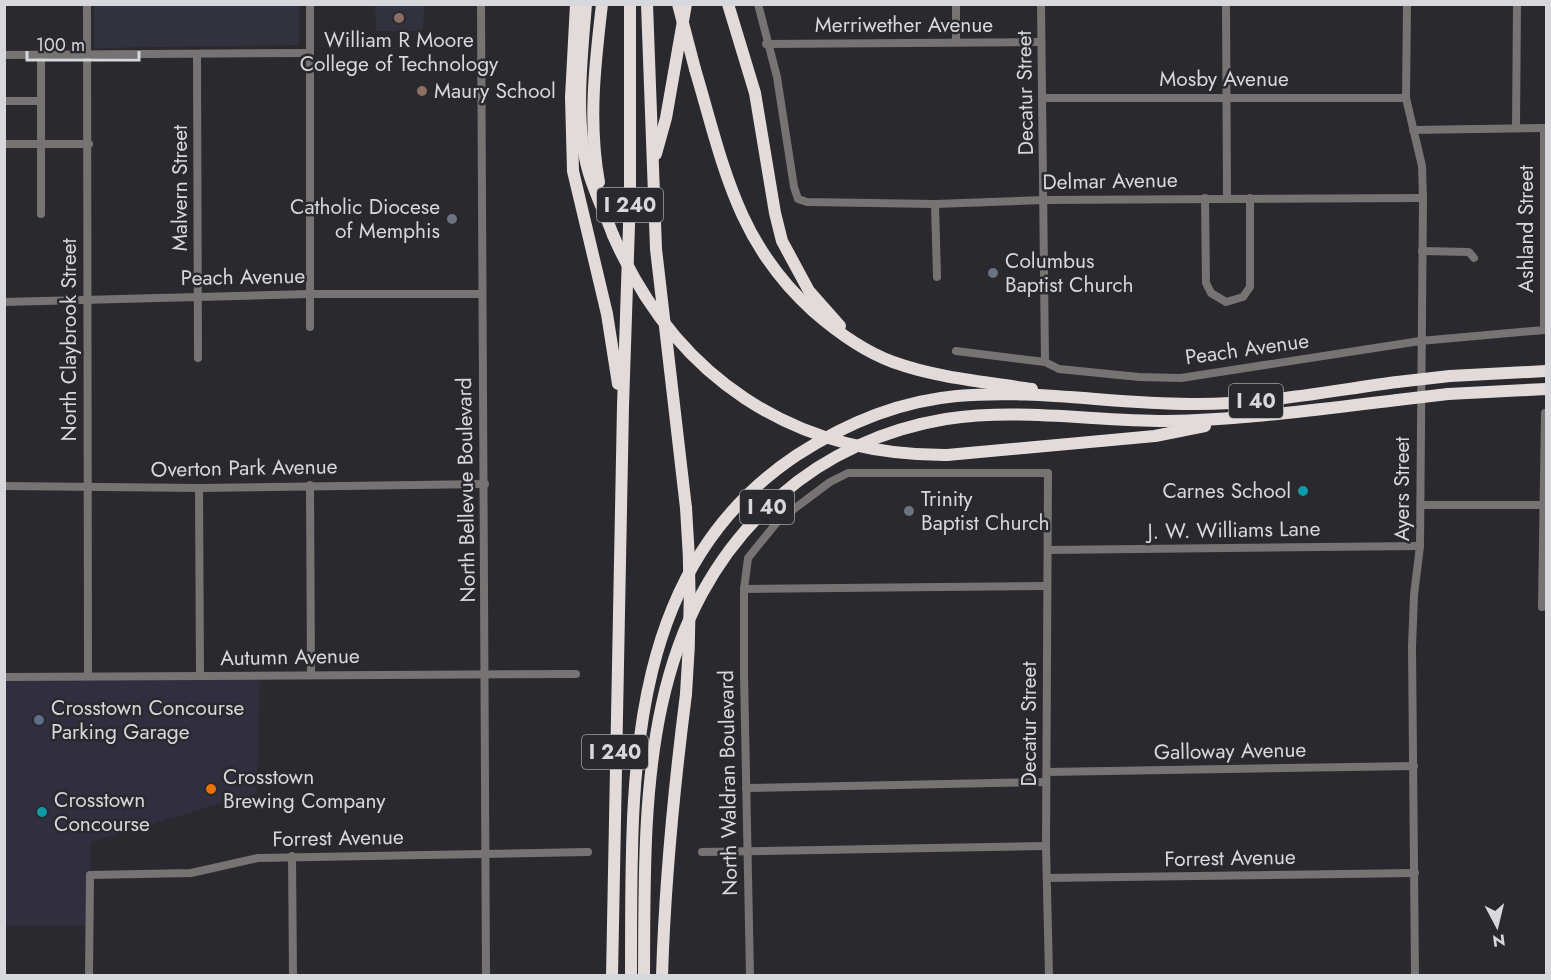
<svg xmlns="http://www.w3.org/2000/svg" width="1551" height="980" font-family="Jost,sans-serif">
	<rect width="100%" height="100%" fill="#29292e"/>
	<path fill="#312e3f" d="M260 675 257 793 91 842 90 926H5L4 677Z"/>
	<g fill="#31323d">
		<path d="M94 5H299V45L94 48Z"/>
		<path d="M375 5H424L423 31H376Z"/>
	</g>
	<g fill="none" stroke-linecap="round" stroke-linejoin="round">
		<g stroke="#767372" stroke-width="8">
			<path d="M87 4 88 676"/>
			<path d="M310 4V327"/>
			<path d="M481 4 486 976"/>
			<path d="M758 4 777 77 794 187 798 199 807 202 935 204 1044 200 1423 198"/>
			<path d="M956 4V42"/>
			<path d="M1041 4 1045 362"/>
			<path d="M1226 4 1227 197"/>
			<path d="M1407 4 1406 98 1422 166 1423 198 1420 546 1414 595 1412 647 1415 976"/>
			<path d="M766 44 1041 42"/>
			<path d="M197 54 198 358"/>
			<path d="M4 55 310 53"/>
			<path d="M41 55V214"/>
			<path d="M1043 98H1406"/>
			<path d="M4 101H41"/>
			<path d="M1516 127 1517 4"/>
			<path d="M1413 130 1546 128"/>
			<path d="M4 144H89"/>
			<path d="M1205 198 1206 283 1211 293 1226 302 1243 297 1250 287V198"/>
			<path d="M935 204 937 277"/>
			<path d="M1422 251 1469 252 1474 258"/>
			<path d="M4 302 309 294H482"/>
			<path d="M956 351 1045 362 1059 369 1139 377 1181 378 1420 341 1544 330V128"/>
			<path d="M310 485 311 674"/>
			<path d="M4 486 199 488 485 484"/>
			<path d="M199 488 200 676"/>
			<path d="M1421 505H1546"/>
			<path d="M1048 550 1420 546"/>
			<path d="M744 589 1047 586"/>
			<path d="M1542 607 1545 413"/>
			<path d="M4 677 576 674"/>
			<path d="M1047 772 1414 766"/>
			<path d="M746 788 1046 782"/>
			<path d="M702 852 1046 846"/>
			<path d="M292 856 293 976"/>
			<path d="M1047 878 1415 873"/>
			<path d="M89 976 90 875 191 873 258 858 588 852"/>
			<path d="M750 976 744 674V589L748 558 778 521 830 482 848 473H1048L1046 846 1049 976"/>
		</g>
		<g stroke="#e3dbd9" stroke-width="12">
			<path d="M576 4 571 97 573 171 607 314 618 384"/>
			<path d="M586 4C582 55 574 121 588 170 594 192 605 213 613 235"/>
			<path d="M647 4 656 249 686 508"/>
			<path d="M728 4 755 93 775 213 782 241 809 291 840 326"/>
			<path d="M695 69C723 163 736 242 813 311 837 332 863 351 893 362 937 378 986 382 1032 389"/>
			<path d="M656 154 666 118 686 4"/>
			<path d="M599 182C588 123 595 64 602 4"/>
			<path d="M1450 376 1546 371"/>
			<path d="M1448 394 1546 389"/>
			<path d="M947 455 1155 436 1205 426"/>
			<path d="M612 976 623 406 630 195V4"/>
			<path d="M631 976C632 788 620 573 797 455 845 424 900 401 957 396 1035 389 1112 404 1190 404 1259 405 1329 391 1397 382"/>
			<path d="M644 976C645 804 638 620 780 496 826 455 885 429 946 419 1020 408 1092 421 1166 421 1244 420 1320 409 1397 400"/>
			<path d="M662 976C665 881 674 788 686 694"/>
		</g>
		<g stroke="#e3dbd9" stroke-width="12">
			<path d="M678 4 695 69"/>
			<path d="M613 235C674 376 792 456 947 455"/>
			<path d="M1397 382 1450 376"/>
			<path d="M1397 400 1448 394"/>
			<path d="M686 694C691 631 691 571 686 508"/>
		</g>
	</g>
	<g fill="#8d6e63" stroke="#29292e" stroke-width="2">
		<circle cx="399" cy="18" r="6"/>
		<circle cx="422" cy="91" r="6"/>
	</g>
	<g fill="#6b7280" stroke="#29292e" stroke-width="2">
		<circle cx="452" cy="219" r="6"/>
		<circle cx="993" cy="273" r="6"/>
		<circle cx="909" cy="511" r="6"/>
	</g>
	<g fill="#0f9aa8" stroke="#29292e" stroke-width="2">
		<circle cx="1303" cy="491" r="6"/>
		<circle cx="42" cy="812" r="6"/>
	</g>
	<circle fill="#5c6f8a" stroke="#29292e" stroke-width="2" cx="39" cy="720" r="6"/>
	<circle fill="#e8710a" stroke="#29292e" stroke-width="2" cx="211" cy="789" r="6"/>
	<g text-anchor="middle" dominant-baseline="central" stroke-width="5" stroke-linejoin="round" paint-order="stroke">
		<g fill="#29292e" stroke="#a3a4a7" stroke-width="1.5">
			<rect x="597" y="188" width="66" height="34" rx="4.5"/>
			<rect x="1229" y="384" width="54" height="34" rx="4.5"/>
			<rect x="740" y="490" width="54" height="34" rx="4.5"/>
			<rect x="582" y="735" width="66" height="34" rx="4.5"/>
		</g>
		<g font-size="20" font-weight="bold" fill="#d7d8db">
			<text x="630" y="205">I 240</text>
			<text x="1256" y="401">I 40</text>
			<text x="767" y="507">I 40</text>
			<text x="615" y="752">I 240</text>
		</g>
		<g font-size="21" fill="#d7d8db" stroke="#29292e">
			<text x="904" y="25">Merriwether Avenue</text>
			<text x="1224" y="79">Mosby Avenue</text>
			<text transform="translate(1025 93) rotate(-91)">Decatur Street</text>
			<text transform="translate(1110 181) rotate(-1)">Delmar Avenue</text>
			<text transform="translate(180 188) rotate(-90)">Malvern Street</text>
			<text transform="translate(1526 229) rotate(-90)">Ashland Street</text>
			<text transform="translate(243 277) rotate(-1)">Peach Avenue</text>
			<text transform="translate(69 340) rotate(-90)">North Claybrook Street</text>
			<text transform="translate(1247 349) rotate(-8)">Peach Avenue</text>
			<text transform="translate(244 468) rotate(-1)">Overton Park Avenue</text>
			<text transform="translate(1402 489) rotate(-90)">Ayers Street</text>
			<text transform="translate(466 490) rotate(-91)">North Bellevue Boulevard</text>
			<text transform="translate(1234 530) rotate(-1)">J. W. Williams Lane</text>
			<text transform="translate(290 657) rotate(-1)">Autumn Avenue</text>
			<text transform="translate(1029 724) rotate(-90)">Decatur Street</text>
			<text transform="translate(1230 751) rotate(-1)">Galloway Avenue</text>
			<text transform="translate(728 783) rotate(-91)">North Waldran Boulevard</text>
			<text transform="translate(338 838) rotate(-1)">Forrest Avenue</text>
			<text transform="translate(1230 858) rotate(-1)">Forrest Avenue</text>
		</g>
		<g font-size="21" fill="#d7d8db" stroke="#29292e" text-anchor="start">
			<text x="399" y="40" text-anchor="middle">William R Moore<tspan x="399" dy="24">College of Technology</tspan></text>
			<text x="434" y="91">Maury School</text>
			<text x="440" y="207" text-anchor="end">Catholic Diocese<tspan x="440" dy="24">of Memphis</tspan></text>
			<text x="1005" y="261">Columbus<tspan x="1005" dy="24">Baptist Church</tspan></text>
			<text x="1291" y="491" text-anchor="end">Carnes School</text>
			<text x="921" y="499">Trinity<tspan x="921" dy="24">Baptist Church</tspan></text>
			<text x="51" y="708">Crosstown Concourse<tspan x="51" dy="24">Parking Garage</tspan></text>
			<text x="223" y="777">Crosstown<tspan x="223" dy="24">Brewing Company</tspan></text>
			<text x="54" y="800">Crosstown<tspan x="54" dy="24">Concourse</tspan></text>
		</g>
	</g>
	<rect width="1551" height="980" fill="none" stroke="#d7d8db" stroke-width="12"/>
	<g transform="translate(1497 926) rotate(173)" stroke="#29292e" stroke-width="4.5" paint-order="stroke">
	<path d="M0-4.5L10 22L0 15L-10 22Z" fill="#d7d8db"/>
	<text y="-9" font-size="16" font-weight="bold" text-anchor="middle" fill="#d7d8db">N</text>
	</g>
	<path d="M27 51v9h112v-9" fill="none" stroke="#d7d8db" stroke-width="3"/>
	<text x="36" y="51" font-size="18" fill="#d7d8db" stroke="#29292e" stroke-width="4.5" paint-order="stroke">100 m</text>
</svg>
